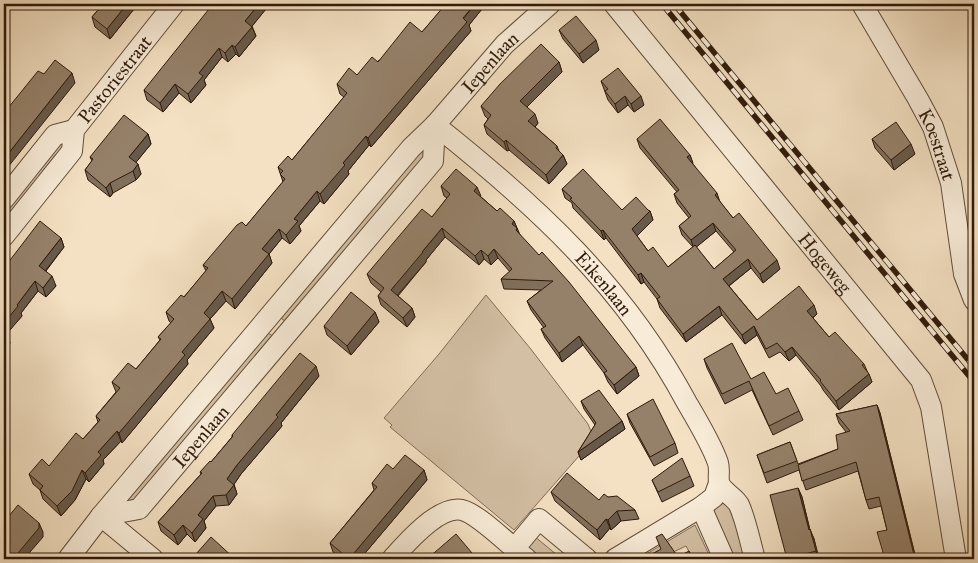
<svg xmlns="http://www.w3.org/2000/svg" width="978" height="563" font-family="'IM FELL Great Primer',serif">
	<rect width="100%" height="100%" fill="#f4e1c3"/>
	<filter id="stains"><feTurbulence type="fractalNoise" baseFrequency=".004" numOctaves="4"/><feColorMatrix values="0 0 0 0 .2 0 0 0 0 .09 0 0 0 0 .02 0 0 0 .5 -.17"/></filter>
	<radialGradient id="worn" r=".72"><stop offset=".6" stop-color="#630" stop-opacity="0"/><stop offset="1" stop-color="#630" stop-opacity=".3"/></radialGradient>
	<g fill="#d3bfa4" stroke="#816c57">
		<path d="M59 142 63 143V153L56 154 21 199V206L4 228V216L10 208 9 201Z"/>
		<path d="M424 149 428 154 288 321 283 320 281 317 417 151Z"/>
		<path d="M486 295 530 348 588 424 594 439 514 530 390 427 392 425 384 418 439 354Z"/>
		<path d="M268 333 273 336 138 501 127 502 126 499Z"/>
		<path d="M722 502 730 505 748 559H731L713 517V509Z"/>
		<path d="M695 525 711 559H693L686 546 665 556 666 559H638Z"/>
		<path d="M534 536 562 559H541L525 546Z"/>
	</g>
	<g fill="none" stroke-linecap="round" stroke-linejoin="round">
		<defs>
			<g id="minor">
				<path id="s1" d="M614 4 921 380 931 407 956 559"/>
				<path id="s2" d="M862 4 918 99 933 127 951 183 964 274 974 300"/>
				<path id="s3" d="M435 125C537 206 625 287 687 403 697 420 712 445 718 463 720 470 718 476 719 482 721 491 735 497 739 505 746 520 750 542 755 559"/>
				<path d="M4 199 55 135 74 130"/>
				<path id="s4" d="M4 236 72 151 74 130 174 4"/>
				<path d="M701 507 724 559"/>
				<path id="s5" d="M101 516 139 509 433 161 435 125"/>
				<path d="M101 516 153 559"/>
				<path d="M514 549 539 519 587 559"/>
				<path id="s6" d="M68 559 101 516 411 148 435 125 505 44 550 4"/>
				<path d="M392 559C406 543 439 505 462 510 479 514 512 548 527 559"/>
				<path d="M615 559 701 507 714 497 719 483"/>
			</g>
		</defs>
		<use href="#minor" stroke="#604c38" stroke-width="22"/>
		<use href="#minor" stroke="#f8ecd8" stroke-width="20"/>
		<defs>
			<g id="rail">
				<path d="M662 4 974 382"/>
				<path d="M674 4 974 367"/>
			</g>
		</defs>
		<use href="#rail" stroke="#2f1a0a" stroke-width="5.5"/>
		<use href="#rail" stroke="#f8ecd8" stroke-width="4" stroke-dasharray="11" stroke-linecap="butt"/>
	</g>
	<g fill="#806f5b" stroke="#2f1a0a" fill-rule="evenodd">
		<path d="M103 4H138L110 39 95 27 92 17Z"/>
		<path d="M270 4 252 26 256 36 239 57 236 54 228 62 222 57 204 80 206 85 191 103 179 93 163 112 147 100 144 90Z"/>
		<path d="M441 4H492L489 7 486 4 469 25 471 31 371 147 369 145 348 171 349 174 324 204 320 201 299 226 301 231 290 244 282 238 269 254 272 263 235 309 226 301 210 319 214 328 187 360 188 364 122 443 121 441 103 460 104 464 89 482 86 479 75 500 61 516 43 499 40 490 33 484 29 474 49 466 83 439 98 422 96 416 116 392 112 382 136 369 160 340 158 337 171 323 169 321 166 312 184 297 206 271 203 265 246 226 283 182 278 167 292 160 344 97 340 94 337 84 357 75 422 32 442 9Z"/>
		<path d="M559 30 599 50 583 63 563 39Z"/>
		<path d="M559 62 562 72 527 107 538 123 535 127 557 146 559 151 563 155 567 164 549 184 509 150 507 151 487 134 484 125 488 119 485 116 481 106Z"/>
		<path d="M601 81 644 105 634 112 628 105 618 113 608 100Z"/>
		<path d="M148 134 151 144 136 162 141 174 136 180 113 193 110 197 88 180 85 170 92 161 90 157Z"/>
		<path d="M637 139 690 155 693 164 720 202 733 218 780 269 763 283 751 268 729 286 757 320 817 314 813 318 829 337 864 364 872 382 839 410 823 390 821 386 796 355 789 361 780 352 769 358 757 335 745 344 722 315 686 342 660 308 657 299 644 282 641 284 606 238 604 240 573 208 572 203 565 198 562 189 622 210 650 211 653 220 637 236 648 251 668 267 693 247 682 235 679 226 689 218 677 203 674 194 677 192 640 148ZM716 231 734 252 714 269 696 247Z"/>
		<path d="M872 139 915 154 894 170 875 148Z"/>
		<path d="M441 186 481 196H480L497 211 514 221 519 234 636 367 639 376 617 394 608 382 604 373 583 345 562 362 545 338 541 329 544 328 531 310 527 301 541 290 504 289 501 279 510 272 498 258 491 265 484 259 479 265 445 237 426 260V262L398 296 412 308 415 317 407 327 381 305 378 296 381 292 371 283 367 274 432 217 447 198 444 196Z"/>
		<path d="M61 238 64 247 46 271 56 286 46 297 38 291 21 313 22 316 6 334 10 343 4 351V268Z"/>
		<path d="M375 312 379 322 351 355 327 335 324 326Z"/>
		<path d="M704 359 751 379 776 394 799 411 803 420 773 435 752 390 725 404 707 368Z"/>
		<path d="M319 376 281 423 282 426 241 474 234 484 237 494 229 505 216 506 204 521 206 528 195 542 187 534 178 545 161 531 158 522 201 474 200 472 211 462 232 437V435Z"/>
		<path d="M581 401 622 421 625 429 581 460 578 452 595 425 584 409Z"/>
		<path d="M877 405 880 413 916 559H885L887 530 881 506 869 509 866 500 858 471 806 490 799 470 767 483 757 455 790 442 798 464 838 449 846 432 839 423 836 414Z"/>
		<path d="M627 414 675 443 678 453 654 466 630 423Z"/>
		<path d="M393 469 424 470 427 480 360 559H342L333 552 330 543 374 490 372 483Z"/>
		<path d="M690 476 694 486 662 502 652 480Z"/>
		<path d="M798 488 802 497 810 530 814 539 819 559H787Z"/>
		<path d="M551 492 599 500 608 497 635 510 639 519 621 521 611 530 610 528 600 540 555 501Z"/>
	</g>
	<g fill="#685a4a" stroke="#2f1a0a">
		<path d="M127 4H138L110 39 107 29Z"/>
		<path d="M259 4H270L249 30 245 21Z"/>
		<path d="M475 4H486L469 25 471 31 371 147 368 138Z"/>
		<path d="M252 27 256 36 239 57 235 47Z"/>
		<path d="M596 40 599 50 583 63 579 54Z"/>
		<path d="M232 45 236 54 228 62 225 53Z"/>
		<path d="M219 48 222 57 204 80 206 85 191 103 188 94 199 73Z"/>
		<path d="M559 62 562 72 523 111 520 101Z"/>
		<path d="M72 73 75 83 4 172V159Z"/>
		<path d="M175 84 179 93 163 112 160 103Z"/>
		<path d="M625 96 628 105 618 113 615 104Z"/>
		<path d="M641 96 644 105 634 112 631 104Z"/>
		<path d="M535 114 538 123 532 131 528 121Z"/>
		<path d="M148 134 151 144 133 166 129 157Z"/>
		<path d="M366 136 369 145 348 171 349 174 324 204 320 194 343 163Z"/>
		<path d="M506 140 509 150 507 151 504 142Z"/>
		<path d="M911 144 915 154 894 170 891 160Z"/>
		<path d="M563 155 567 164 549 184 546 175Z"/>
		<path d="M690 155 693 163 690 166 687 157Z"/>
		<path d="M138 164 141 174 136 180 133 171Z"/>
		<path d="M110 183 113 193 110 197 106 188Z"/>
		<path d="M477 187 481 196 477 200 474 191Z"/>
		<path d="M317 191 320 201 299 226 301 231 290 244 286 235 294 219Z"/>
		<path d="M717 193 720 202 715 195Z"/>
		<path d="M650 211 653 220 635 238 632 229Z"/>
		<path d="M514 221 521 237 512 224Z"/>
		<path d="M713 223 716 231 694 249 691 240Z"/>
		<path d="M442 228 445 237 426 260V262L394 299 391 290Z"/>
		<path d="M279 229 282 238 269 254 272 263 235 309 232 299 262 249Z"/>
		<path d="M603 230 606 238 604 240 601 231Z"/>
		<path d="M61 238 64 247 42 275 39 266Z"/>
		<path d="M494 249 498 258 491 265 488 256Z"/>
		<path d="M481 250 484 259 479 265 475 256Z"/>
		<path d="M748 259 751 268 726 288 723 279Z"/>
		<path d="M777 260 780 269 763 283 760 274Z"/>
		<path d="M641 273 644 282 641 284 638 275Z"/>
		<path d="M52 276 56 286 46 297 43 288Z"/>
		<path d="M35 281 38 291 21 313 22 316 4 337V323L17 305Z"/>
		<path d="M222 291 226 301 210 319 214 328 187 360 188 364 122 443 119 433 182 352 204 313Z"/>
		<path d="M814 305 817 314 810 320 807 311Z"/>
		<path d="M719 306 722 315 686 342 683 334Z"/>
		<path d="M412 308 415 317 407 327 403 318Z"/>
		<path d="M375 312 379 322 351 355 347 346Z"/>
		<path d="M754 326 757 335 745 344 742 335Z"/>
		<path d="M7 334 10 343 4 351V338Z"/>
		<path d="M579 336 583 345 562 362 559 353Z"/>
		<path d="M792 347 796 355 789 361 785 352Z"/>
		<path d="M316 366 319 376 281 423 282 426 241 474 231 489 227 479 237 465 276 415Z"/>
		<path d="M636 367 639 376 617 394 614 385Z"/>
		<path d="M869 374 872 382 839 410 836 401Z"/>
		<path d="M877 405 880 413 916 559H915Z"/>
		<path d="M622 421 625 429 581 460 578 452Z"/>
		<path d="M117 431 121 441 103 460 104 464 89 482 85 473 98 452Z"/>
		<path d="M82 470 86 479 75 500 61 516 57 506Z"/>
		<path d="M424 470 427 480 360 559H349Z"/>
		<path d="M234 485 237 494 229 505 226 495Z"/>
		<path d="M798 488 802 497 812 539 809 530Z"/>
		<path d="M213 496 216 506 204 521 206 528 195 542 192 533 198 515Z"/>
		<path d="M617 511 621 521 611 530 608 520Z"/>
		<path d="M606 519 610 528 600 540 597 530Z"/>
		<path d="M39 523 43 532V537L24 559H13Z"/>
		<path d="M183 525 187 534 178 545 174 535Z"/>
		<path d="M810 529 814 539 819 559 816 551Z"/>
		<path d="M472 553 474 559H465Z"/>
	</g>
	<g fill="#95816a" stroke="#2f1a0a">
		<path d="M103 4H127L107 29 92 17Z"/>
		<path d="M213 4H259L245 21 252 27 235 47 232 45 225 53 219 48 199 73 203 76 188 94 175 84 160 103 144 90Z"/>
		<path d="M444 4H475L463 18 467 22 368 138 366 136 343 163 345 165 320 194 317 191 294 219 298 221 286 235 279 229 262 249 269 254 232 299 222 291 204 313 210 319 182 352 185 355 119 433 117 431 98 452 101 455 85 473 82 470 72 491 57 506 40 490 43 486 29 474 42 459 49 466 76 433 83 439 100 420 96 416 120 388 112 382 128 363 136 369 161 339 158 337 174 319 166 312 181 295 184 297 208 268 203 265 237 225 242 222 246 226 285 179 280 174 283 171 278 167 288 156 292 160 347 93 337 84 349 68 357 75 372 57 378 62 410 22 422 32 445 5Z"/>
		<path d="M576 16 596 40 579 54 559 30Z"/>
		<path d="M541 44 559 62 520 101 535 114 528 121 557 146 556 148 563 155 546 175 506 140 504 142 484 125 491 115 481 106 500 84Z"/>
		<path d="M55 60 72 73 4 159V113L38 71 44 74Z"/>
		<path d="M618 68 641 96 631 104 625 96 615 104 605 91 608 89 601 81Z"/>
		<path d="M124 115 148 134 129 157 138 164 133 171 110 183 106 188 85 170 93 159 90 157Z"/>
		<path d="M660 119 690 155 687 157 717 193 715 195 733 218 739 213 777 260 760 274 748 259 723 279 757 320 799 286 814 305 807 311 829 337 835 332 864 364 862 365 869 374 836 401 820 381 821 380 792 347 785 352 777 343 766 349 754 326 742 335 719 306 683 334 657 299 660 297 641 273 638 275 603 230 601 231 570 199 572 198 562 189 583 169 622 210 636 197 648 210 650 211 632 229 648 251 653 247 668 267 695 245 714 269 736 250 713 223 691 240 679 226 691 216 674 194 679 190 637 139Z"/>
		<path d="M896 122 911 144 891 160 872 139Z"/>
		<path d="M456 169 477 187 474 191 497 211 500 208 514 221 512 224 517 228 516 230 539 255 542 252 569 282 636 367 614 385 604 373 607 371 579 336 559 353 541 329 546 326 527 301 553 281 501 279 512 269 494 249 488 256 481 250 475 256 442 228 422 252H423L391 290 412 308 403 318 378 296 384 288 367 274 422 209 432 217 450 194 441 186Z"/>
		<path d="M40 221 61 238 39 266 52 276 43 288 35 281 17 305 18 306 4 323V268Z"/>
		<path d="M351 292 375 312 347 346 324 326Z"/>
		<path d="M4 332 7 334 4 338Z"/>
		<path d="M732 343 751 379 764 372 776 394 788 388 799 411 769 426 749 381 722 394 704 359Z"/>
		<path d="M300 353 316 366 276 415 278 417 237 465 227 479 234 485 226 495 213 496 198 515 203 519 192 533 183 525 174 535 158 522 202 473 200 472 210 461 211 462 233 436 232 435Z"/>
		<path d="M599 390 622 421 578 452 596 423 581 401Z"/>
		<path d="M653 399 675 443 650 457 627 414Z"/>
		<path d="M877 405 915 559H885L877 532 887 530 879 497 866 500 856 462 802 481 798 465 838 449 836 435 850 431 836 414Z"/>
		<path d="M790 442 797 461 764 473 757 455Z"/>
		<path d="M405 455 424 470 349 559 330 543 377 487 372 483 387 464 393 469Z"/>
		<path d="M682 458 690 476 658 492 652 480Z"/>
		<path d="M567 473 599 500 604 494 608 497 617 496 635 510 617 511 608 520 606 519 597 530 551 492Z"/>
		<path d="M798 488 809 530 810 529 816 551 787 559 770 495Z"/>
		<path d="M18 505 39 523V528L13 559H4V522Z"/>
		<path d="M456 534 472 553 465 559H427Z"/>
		<path d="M662 534 678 557 689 551 693 559H643L661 549 656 537Z"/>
		<path d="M211 537 235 559H201L196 554Z"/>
	</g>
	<g text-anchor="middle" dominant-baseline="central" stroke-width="4.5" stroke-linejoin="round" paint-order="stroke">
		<g font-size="19" fill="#2f1a0a" stroke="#f8ecd8">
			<text stroke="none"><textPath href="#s6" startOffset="652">Iepenlaan</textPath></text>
			<text stroke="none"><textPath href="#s4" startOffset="195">Pastoriestraat</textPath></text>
			<text stroke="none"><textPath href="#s2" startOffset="160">Koestraat</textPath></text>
			<text stroke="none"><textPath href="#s1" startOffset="334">Hogeweg</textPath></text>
			<text stroke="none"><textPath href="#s3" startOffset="232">Eikenlaan</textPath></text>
			<text stroke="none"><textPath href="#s5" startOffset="134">Iepenlaan</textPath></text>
		</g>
	</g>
	<rect width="978" height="563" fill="none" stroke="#f4e1c3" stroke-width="20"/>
	<rect x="5" y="5" width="968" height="553" fill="none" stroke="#2f1a0a" stroke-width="2.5"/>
	<rect x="10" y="10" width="958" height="543" fill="none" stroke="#2f1a0a"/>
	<rect width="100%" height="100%" filter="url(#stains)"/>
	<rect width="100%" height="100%" fill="url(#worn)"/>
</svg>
